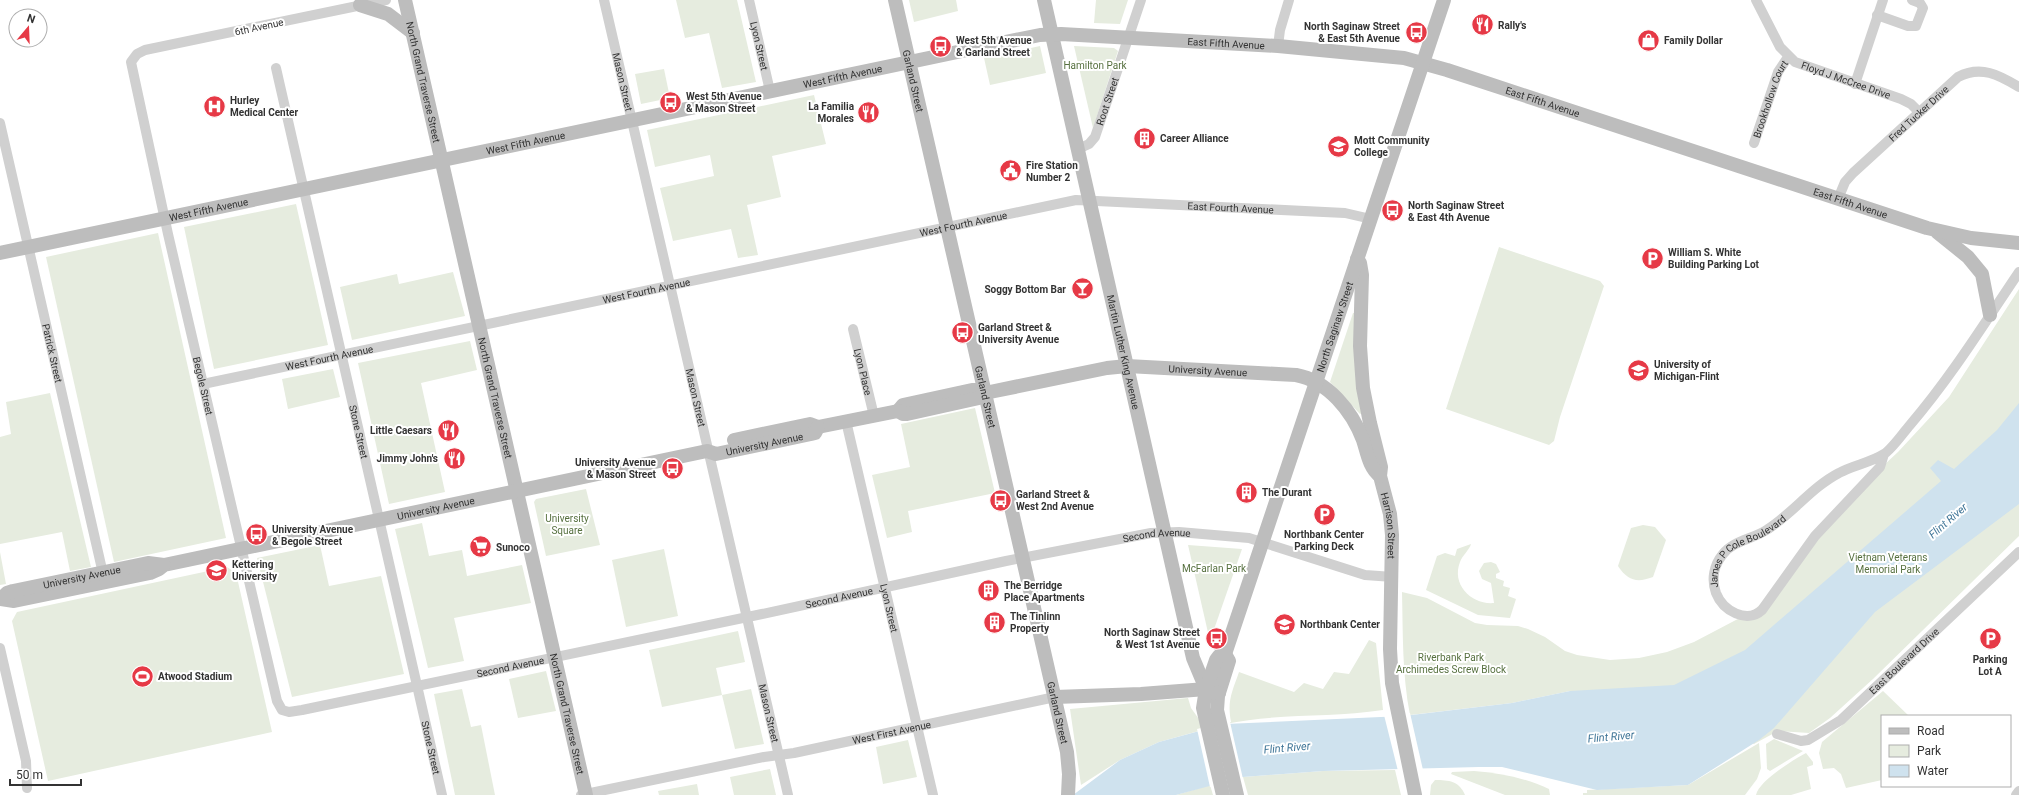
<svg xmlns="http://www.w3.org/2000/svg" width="2019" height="795" font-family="Roboto,sans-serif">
	<rect width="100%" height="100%" fill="#fff"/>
	<g fill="#e6ecdf">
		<path d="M676 0H737L756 82 722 88 709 33 685 38Z"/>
		<path d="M909 0H956L958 11 914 22Z"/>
		<path d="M1096 0H1128L1120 24 1094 23Z"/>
		<path d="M1040 46 1046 73 990 85 984 58Z"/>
		<path d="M1074 46 1114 48 1118 51 1093 128Z"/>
		<path d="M664 69 670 98 641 104 635 74Z"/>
		<path d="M814 95 826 144 772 156 781 197 747 205 758 255 738 258 731 229 673 241 660 188 714 176 710 155 655 167 647 130Z"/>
		<path d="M296 204 328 345 214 369 184 227Z"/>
		<path d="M158 233 226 538 114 562 46 257Z"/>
		<path d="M1499 247 1600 281 1604 286 1560 417 1554 441 1549 445 1446 409Z"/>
		<path d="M453 272 465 316 352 340 340 287 397 274 399 284Z"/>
		<path d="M2019 289V536L1873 679 1830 718 1809 733 1778 731 1754 744 1570 691 1512 703 1410 715C1402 674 1403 633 1402 592L1427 598 1475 623 1487 625 1518 626 1528 629 1545 637 1565 651 1577 655 1610 660 1639 658 1667 652 1694 642 1753 611 1766 599 1826 519 1898 452 1949 397Z"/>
		<path d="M1353 313H1354L1362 413 1360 414 1330 382Z"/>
		<path d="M470 341 477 370 421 383 445 492 389 504 358 363Z"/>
		<path d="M333 369 340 397 288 409 282 379Z"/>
		<path d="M50 393 91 567 70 571 62 532 0 544V437L11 434 6 402Z"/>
		<path d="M975 408 995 493 908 511 912 532 887 538 872 475 910 467 901 424Z"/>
		<path d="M586 489 600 545 546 556 534 502 536 499Z"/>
		<path d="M422 523 429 556 462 550 467 576 522 565 531 603 454 618 464 661 428 668 395 529Z"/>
		<path d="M1643 525 1655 527 1666 540 1653 577C1637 583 1628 581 1618 566L1631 528Z"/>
		<path d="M1471 544C1470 549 1462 556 1460 562 1451 585 1472 605 1494 603L1491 583 1482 579 1479 571 1484 563 1491 562 1496 564 1500 572 1496 574V578L1504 581 1503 586 1510 588 1508 596 1516 599 1510 618 1478 615 1426 590 1437 556 1445 553 1455 556 1457 549Z"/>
		<path d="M320 545 329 586 381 576 404 674 292 697 257 558Z"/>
		<path d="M1188 545 1242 549 1211 638 1209 637Z"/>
		<path d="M664 549 678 616 626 627 612 560Z"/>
		<path d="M0 552 6 584 0 585Z"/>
		<path d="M227 567 236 573 272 732 48 781 12 621 17 612Z"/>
		<path d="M738 631 745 662 716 668 722 695 751 689 764 744 735 749 722 695 662 707 649 650Z"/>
		<path d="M1369 640 1376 643 1383 710C1331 718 1277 713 1225 724L1231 722C1227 701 1232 692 1239 672L1294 692 1304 683 1323 689 1334 672 1349 674Z"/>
		<path d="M546 671 556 711 518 718 509 679Z"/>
		<path d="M462 689 471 727 481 725 495 795H455L434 694Z"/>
		<path d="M1883 691 1909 716H1882V780L1846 788 1841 774 1834 768 1823 769 1819 753 1822 742Z"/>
		<path d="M1188 698 1191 708 1206 729 1159 742 1120 760 1081 785 1070 709Z"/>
		<path d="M1774 739 1803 751 1770 771 1767 769 1766 744Z"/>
		<path d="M908 740 917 777 883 784 876 747Z"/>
		<path d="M1759 743 1761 768 1757 779 1745 795H1583V793H1587V790L1688 785Z"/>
		<path d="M1806 753 1813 762V765L1807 767 1811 789 1791 795H1756C1759 781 1793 760 1806 753Z"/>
		<path d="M770 769 776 795H734L730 777Z"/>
		<path d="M1395 770 1401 795H1248L1243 777 1323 771Z"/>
		<path d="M1474 771C1500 773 1526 778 1549 789L1550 795H1505L1451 774 1452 772Z"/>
		<path d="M1435 780C1449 780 1459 781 1465 795H1430L1431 785Z"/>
		<path d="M697 784 699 795H659L658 791Z"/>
		<path d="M1210 785 1213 795H1176Z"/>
	</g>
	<path fill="#cfe2ee" d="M2019 403V504L1875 612 1774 728 1759 740 1688 785 1597 790 1502 767H1479L1323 771 1243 777 1176 795H1073L1120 760 1159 742 1225 724 1403 716 1512 703 1570 691 1674 685 1745 650 1941 481 1930 468 1938 460 1954 469 1997 430Z"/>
	<g fill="#fff">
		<path d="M1410 713 1423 770 1398 771 1384 715Z"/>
		<path d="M1225 722H1230L1243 779 1210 787 1197 729Z"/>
	</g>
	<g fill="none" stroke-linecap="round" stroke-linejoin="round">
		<g stroke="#d0d0d0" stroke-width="10">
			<path id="s1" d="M386 0 145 50 137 54 131 62 168 234 277 701 282 710 289 712 302 710 762 614 1006 561 1151 533 1179 532 1249 538 1365 575 1393 577"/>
			<path id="s2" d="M604 0 788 795"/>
			<path id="s3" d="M749 0 770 91"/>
			<path id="s4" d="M1756 0 1780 47 1795 62 1901 99 1911 104 1919 112"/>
			<path d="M1877 15 1908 26H1916L1923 8 1920 3 1912 0"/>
			<path d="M1278 46 1280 30 1289 0"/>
			<path id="s5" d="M276 68 442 795"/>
			<path d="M1855 84 1883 0"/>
			<path id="s6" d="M0 123 104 578"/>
			<path id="s7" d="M1754 143 1778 72 1788 57"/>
			<path id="s8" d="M1078 149 1089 144 1095 137 1141 0"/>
			<path id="s9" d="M1838 199 1845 182 1853 173 1958 77C1981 65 1999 75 2019 87"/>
			<path id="s10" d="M853 329 874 416"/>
			<path id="s11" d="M203 384 1076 200 1345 213 1371 219"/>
			<path id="s12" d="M846 421 933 795"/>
			<path id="s13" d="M1884 454 1880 467 1815 536 1762 610C1747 624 1723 611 1716 593 1711 579 1714 565 1723 554 1734 540 1754 539 1768 529 1793 513 1812 487 1839 473 1853 465 1870 463 1884 454 1892 449 1903 433 1910 425 1951 377 1984 324 2019 272"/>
			<path d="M0 648 26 761 27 788"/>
			<path id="s14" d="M1777 734 1801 741 1808 740 1841 720 2019 552"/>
			<path id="s15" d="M581 795 764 757 794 753 1055 697"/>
			<path d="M2016 795 2019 791"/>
		</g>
		<g stroke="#bdbdbd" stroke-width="14">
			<path id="s16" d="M405 0 586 795"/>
			<path id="s17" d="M895 0 1067 752 1069 774 1068 795"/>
			<path id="s18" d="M1044 0 1193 658 1206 689"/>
			<path d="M360 5 388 14 413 33"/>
			<path d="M1937 232 1968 257 1982 274 1990 315"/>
			<path id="s19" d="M0 253 986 46 1040 35 1061 34 1278 46 1404 58 1447 70 1927 228 1971 238 2019 243"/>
			<path id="s20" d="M1357 259 1360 263 1362 275 1360 346 1363 388 1370 423 1381 467 1380 476 1390 514 1392 535 1390 649 1392 683 1415 795"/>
			<path id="s21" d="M898 411 903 405 972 390H981L985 393 1107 368 1127 366 1296 375C1328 381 1352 411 1363 440 1367 452 1369 468 1380 476"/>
			<path d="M734 440 810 424 818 427 898 411 903 414H907L979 398"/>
			<path id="s22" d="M0 599 14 601 150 573 159 569 164 565 707 451 716 454 811 434 815 433 818 427"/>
			<path id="s23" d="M1 599 7 593 13 591 148 563 164 565"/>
			<path id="s24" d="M1225 654 1444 0"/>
			<path d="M1225 654 1229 661 1218 696 1217 710 1237 795"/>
			<path d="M1055 697 1141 694 1206 689 1219 693"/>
			<path d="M1223 795 1203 708 1206 689 1216 660 1219 656 1225 654"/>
		</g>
	</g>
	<defs>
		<symbol id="restaurant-disc" viewBox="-11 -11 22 22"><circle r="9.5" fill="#e63946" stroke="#fff"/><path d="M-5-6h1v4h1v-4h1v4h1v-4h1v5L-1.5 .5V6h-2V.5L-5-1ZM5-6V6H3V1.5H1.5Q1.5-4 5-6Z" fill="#fff"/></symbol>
		<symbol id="bus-disc" viewBox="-11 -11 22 22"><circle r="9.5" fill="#e63946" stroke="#fff"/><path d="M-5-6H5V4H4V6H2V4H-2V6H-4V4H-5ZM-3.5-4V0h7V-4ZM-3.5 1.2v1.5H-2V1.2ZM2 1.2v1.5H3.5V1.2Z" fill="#fff"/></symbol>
		<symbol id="shop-disc" viewBox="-11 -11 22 22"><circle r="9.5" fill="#e63946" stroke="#fff"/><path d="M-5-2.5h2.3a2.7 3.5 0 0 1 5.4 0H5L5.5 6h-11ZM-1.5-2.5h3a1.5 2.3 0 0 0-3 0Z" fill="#fff"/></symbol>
		<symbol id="hospital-disc" viewBox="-11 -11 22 22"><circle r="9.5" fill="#e63946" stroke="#fff"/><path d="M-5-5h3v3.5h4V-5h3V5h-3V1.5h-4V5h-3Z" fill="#fff"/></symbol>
		<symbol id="building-disc" viewBox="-11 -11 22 22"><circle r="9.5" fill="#e63946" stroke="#fff"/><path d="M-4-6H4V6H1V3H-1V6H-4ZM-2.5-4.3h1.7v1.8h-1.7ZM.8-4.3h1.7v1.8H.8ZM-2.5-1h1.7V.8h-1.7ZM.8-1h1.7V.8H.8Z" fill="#fff"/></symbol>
		<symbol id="university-disc" viewBox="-11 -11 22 22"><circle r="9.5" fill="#e63946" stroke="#fff"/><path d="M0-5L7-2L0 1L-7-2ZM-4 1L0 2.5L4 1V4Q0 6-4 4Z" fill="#fff"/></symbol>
		<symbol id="civic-disc" viewBox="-11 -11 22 22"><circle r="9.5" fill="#e63946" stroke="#fff"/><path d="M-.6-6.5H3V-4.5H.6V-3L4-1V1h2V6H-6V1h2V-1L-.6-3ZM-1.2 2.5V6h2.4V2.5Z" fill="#fff"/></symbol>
		<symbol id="parking-disc" viewBox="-11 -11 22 22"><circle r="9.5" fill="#e63946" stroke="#fff"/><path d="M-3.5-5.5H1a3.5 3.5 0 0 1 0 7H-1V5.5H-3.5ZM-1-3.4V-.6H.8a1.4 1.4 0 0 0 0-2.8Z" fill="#fff"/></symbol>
		<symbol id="bar-disc" viewBox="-11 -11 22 22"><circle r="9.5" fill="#e63946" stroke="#fff"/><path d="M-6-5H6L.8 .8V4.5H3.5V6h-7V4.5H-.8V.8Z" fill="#fff"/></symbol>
		<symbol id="supermarket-disc" viewBox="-11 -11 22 22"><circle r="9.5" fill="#e63946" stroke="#fff"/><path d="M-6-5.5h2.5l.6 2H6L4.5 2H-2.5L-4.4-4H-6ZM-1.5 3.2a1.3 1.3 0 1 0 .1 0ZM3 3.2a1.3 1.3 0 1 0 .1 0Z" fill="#fff"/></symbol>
		<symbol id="stadium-disc" viewBox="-11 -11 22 22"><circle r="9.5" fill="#e63946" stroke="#fff"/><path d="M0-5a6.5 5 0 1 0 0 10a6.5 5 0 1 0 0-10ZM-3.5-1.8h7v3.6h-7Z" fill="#fff"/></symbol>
	</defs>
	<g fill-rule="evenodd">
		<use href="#restaurant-disc" x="1470" y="12" width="25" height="25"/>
		<use href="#bus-disc" x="1404" y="20" width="25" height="25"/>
		<use href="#shop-disc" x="1636" y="28" width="25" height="25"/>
		<use href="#bus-disc" x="928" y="34" width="25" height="25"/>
		<use href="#bus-disc" x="658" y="90" width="25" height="25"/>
		<use href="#hospital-disc" x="202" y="94" width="25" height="25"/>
		<use href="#restaurant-disc" x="856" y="100" width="25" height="25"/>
		<use href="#building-disc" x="1132" y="126" width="25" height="25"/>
		<use href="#university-disc" x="1326" y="134" width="25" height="25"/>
		<use href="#civic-disc" x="998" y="158" width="25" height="25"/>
		<use href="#bus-disc" x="1380" y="198" width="25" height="25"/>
		<use href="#parking-disc" x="1640" y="246" width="25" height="25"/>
		<use href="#bar-disc" x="1070" y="276" width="25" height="25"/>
		<use href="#bus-disc" x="950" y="320" width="25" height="25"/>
		<use href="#university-disc" x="1626" y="358" width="25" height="25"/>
		<use href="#restaurant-disc" x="436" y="418" width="25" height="25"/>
		<use href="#restaurant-disc" x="442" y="446" width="25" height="25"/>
		<use href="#bus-disc" x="660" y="456" width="25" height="25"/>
		<use href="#building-disc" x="1234" y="480" width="25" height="25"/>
		<use href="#bus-disc" x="988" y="488" width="25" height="25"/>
		<use href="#parking-disc" x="1312" y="502" width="25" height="25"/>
		<use href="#bus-disc" x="244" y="522" width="25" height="25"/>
		<use href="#supermarket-disc" x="468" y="534" width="25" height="25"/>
		<use href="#university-disc" x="204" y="558" width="25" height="25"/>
		<use href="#building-disc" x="976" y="578" width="25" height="25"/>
		<use href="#building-disc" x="982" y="610" width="25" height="25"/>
		<use href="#university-disc" x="1272" y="612" width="25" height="25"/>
		<use href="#bus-disc" x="1204" y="626" width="25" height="25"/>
		<use href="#parking-disc" x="1978" y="626" width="25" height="25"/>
		<use href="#stadium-disc" x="130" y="664" width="25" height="25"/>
	</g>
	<g text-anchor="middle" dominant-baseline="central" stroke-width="4" stroke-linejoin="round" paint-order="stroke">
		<g font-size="10" font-weight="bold" fill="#333" stroke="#fff" text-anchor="start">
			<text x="1498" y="25">Rally's</text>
			<text x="1400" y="26" text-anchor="end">North Saginaw Street<tspan x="1400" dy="12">&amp; East 5th Avenue</tspan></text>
			<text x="956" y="40">West 5th Avenue<tspan x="956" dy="12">&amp; Garland Street</tspan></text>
			<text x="1664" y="40">Family Dollar</text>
			<text x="686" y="96">West 5th Avenue<tspan x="686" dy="12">&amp; Mason Street</tspan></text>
			<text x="230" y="100">Hurley<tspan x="230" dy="12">Medical Center</tspan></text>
			<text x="854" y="106" text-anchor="end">La Familia<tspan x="854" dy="12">Morales</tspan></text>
			<text x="1160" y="138">Career Alliance</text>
			<text x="1354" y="140">Mott Community<tspan x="1354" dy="12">College</tspan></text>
			<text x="1026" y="165">Fire Station<tspan x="1026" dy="12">Number 2</tspan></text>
			<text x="1408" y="205">North Saginaw Street<tspan x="1408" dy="12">&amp; East 4th Avenue</tspan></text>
			<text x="1668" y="252">William S. White<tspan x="1668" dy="12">Building Parking Lot</tspan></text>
			<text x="1066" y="289" text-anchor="end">Soggy Bottom Bar</text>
			<text x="978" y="327">Garland Street &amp;<tspan x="978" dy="12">University Avenue</tspan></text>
			<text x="1654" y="364">University of<tspan x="1654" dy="12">Michigan-Flint</tspan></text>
			<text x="432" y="430" text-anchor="end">Little Caesars</text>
			<text x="438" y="458" text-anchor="end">Jimmy John's</text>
			<text x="656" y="462" text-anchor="end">University Avenue<tspan x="656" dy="12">&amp; Mason Street</tspan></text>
			<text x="1262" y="492">The Durant</text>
			<text x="1016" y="494">Garland Street &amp;<tspan x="1016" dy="12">West 2nd Avenue</tspan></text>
			<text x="272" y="529">University Avenue<tspan x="272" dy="12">&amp; Begole Street</tspan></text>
			<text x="1324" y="534" text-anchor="middle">Northbank Center<tspan x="1324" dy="12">Parking Deck</tspan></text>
			<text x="496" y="547">Sunoco</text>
			<text x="232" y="564">Kettering<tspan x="232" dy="12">University</tspan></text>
			<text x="1004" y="585">The Berridge<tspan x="1004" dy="12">Place Apartments</tspan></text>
			<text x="1010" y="616">The Tinlinn<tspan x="1010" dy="12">Property</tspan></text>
			<text x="1300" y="624">Northbank Center</text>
			<text x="1200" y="632" text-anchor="end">North Saginaw Street<tspan x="1200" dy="12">&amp; West 1st Avenue</tspan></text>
			<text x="1990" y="659" text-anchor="middle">Parking<tspan x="1990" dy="12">Lot A</tspan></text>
			<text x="158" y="676">Atwood Stadium</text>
		</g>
		<g font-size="10" fill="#333" stroke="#fff">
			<text transform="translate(259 27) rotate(-12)">6th Avenue</text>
			<text stroke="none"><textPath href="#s19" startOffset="1249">East Fifth Avenue</textPath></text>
			<text stroke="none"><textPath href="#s3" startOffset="47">Lyon Street</textPath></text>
			<text stroke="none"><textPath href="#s19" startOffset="861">West Fifth Avenue</textPath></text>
			<text stroke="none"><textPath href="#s4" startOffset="128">Floyd J McCree Drive</textPath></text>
			<text stroke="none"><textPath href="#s17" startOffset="83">Garland Street</textPath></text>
			<text stroke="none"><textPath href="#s16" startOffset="84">North Grand Traverse Street</textPath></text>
			<text stroke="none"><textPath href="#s2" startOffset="84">Mason Street</textPath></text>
			<text stroke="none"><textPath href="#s7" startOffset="47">Brookhollow Court</textPath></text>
			<text stroke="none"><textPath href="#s8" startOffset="59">Root Street</textPath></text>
			<text stroke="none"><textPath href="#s19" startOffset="1573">East Fifth Avenue</textPath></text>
			<text stroke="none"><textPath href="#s9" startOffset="119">Fred Tucker Drive</textPath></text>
			<text stroke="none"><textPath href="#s19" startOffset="537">West Fifth Avenue</textPath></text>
			<text stroke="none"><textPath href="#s19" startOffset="1897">East Fifth Avenue</textPath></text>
			<text stroke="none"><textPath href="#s11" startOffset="1047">East Fourth Avenue</textPath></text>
			<text stroke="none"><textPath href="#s19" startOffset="213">West Fifth Avenue</textPath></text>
			<text stroke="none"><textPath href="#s11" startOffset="777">West Fourth Avenue</textPath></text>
			<text stroke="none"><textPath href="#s11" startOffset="453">West Fourth Avenue</textPath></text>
			<text stroke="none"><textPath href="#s24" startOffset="345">North Saginaw Street</textPath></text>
			<text stroke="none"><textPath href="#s18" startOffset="361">Martin Luther King Avenue</textPath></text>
			<text stroke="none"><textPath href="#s6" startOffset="236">Patrick Street</textPath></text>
			<text stroke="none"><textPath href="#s11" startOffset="129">West Fourth Avenue</textPath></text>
			<text stroke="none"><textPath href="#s21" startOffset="318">University Avenue</textPath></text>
			<text stroke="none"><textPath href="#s10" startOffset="44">Lyon Place</textPath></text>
			<text stroke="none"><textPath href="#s1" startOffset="597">Begole Street</textPath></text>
			<text stroke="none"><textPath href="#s17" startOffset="407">Garland Street</textPath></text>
			<text stroke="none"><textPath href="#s16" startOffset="408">North Grand Traverse Street</textPath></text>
			<text stroke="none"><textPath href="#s2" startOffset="408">Mason Street</textPath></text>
			<text stroke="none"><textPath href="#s5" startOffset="373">Stone Street</textPath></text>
			<text stroke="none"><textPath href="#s22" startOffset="783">University Avenue</textPath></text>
			<text stroke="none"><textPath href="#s22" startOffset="447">University Avenue</textPath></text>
			<text stroke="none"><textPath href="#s20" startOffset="271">Harrison Street</textPath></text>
			<text stroke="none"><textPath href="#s1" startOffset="1824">Second Avenue</textPath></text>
			<text stroke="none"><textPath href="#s13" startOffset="316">James P Cole Boulevard</textPath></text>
			<text stroke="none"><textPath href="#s23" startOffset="85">University Avenue</textPath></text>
			<text stroke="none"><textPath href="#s1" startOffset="1500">Second Avenue</textPath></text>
			<text stroke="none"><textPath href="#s12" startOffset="192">Lyon Street</textPath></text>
			<text stroke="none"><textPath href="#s14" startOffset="157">East Boulevard Drive</textPath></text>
			<text stroke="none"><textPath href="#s1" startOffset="1164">Second Avenue</textPath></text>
			<text stroke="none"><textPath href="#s16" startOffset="732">North Grand Traverse Street</textPath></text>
			<text stroke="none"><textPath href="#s2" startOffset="732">Mason Street</textPath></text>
			<text stroke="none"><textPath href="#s17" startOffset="731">Garland Street</textPath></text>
			<text stroke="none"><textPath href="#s15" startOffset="317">West First Avenue</textPath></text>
			<text stroke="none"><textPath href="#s5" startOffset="697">Stone Street</textPath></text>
		</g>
		<g font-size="10" fill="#56703f" stroke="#fff">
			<text x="1095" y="65">Hamilton Park</text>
			<text x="567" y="518">University<tspan x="567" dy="12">Square</tspan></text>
			<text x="1888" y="557">Vietnam Veterans<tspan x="1888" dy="12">Memorial Park</tspan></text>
			<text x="1214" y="568">McFarlan Park</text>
			<text x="1451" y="657">Riverbank Park<tspan x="1451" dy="12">Archimedes Screw Block</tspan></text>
		</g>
		<g font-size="11" font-style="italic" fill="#3f7597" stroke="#fff">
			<text transform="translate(1948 521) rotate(-41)">Flint River</text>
			<text transform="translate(1611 737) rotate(-5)">Flint River</text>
			<text transform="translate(1287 748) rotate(-5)">Flint River</text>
		</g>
	</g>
	<rect x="1881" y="715" width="130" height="72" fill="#ffffff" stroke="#adadad"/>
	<rect x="1889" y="728" width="20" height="6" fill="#bdbdbd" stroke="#adadad"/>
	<text x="1917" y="735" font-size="12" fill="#333333">Road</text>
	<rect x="1889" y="745" width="20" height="12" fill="#e6ecdf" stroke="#adadad"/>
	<text x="1917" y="755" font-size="12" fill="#333333">Park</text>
	<rect x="1889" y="765" width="20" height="12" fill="#cfe2ee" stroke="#adadad"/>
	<text x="1917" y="775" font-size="12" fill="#333333">Water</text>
	<g transform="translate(28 28) rotate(19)"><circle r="19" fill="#ffffff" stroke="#adadad"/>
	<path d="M0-3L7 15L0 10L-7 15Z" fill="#e63946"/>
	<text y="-6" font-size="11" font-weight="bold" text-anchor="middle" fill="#333333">N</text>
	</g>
	<path d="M10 779v6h71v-6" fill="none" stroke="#333333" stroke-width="2"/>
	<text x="16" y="779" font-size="12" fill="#333333" stroke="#ffffff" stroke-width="3" paint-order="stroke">50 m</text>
</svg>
